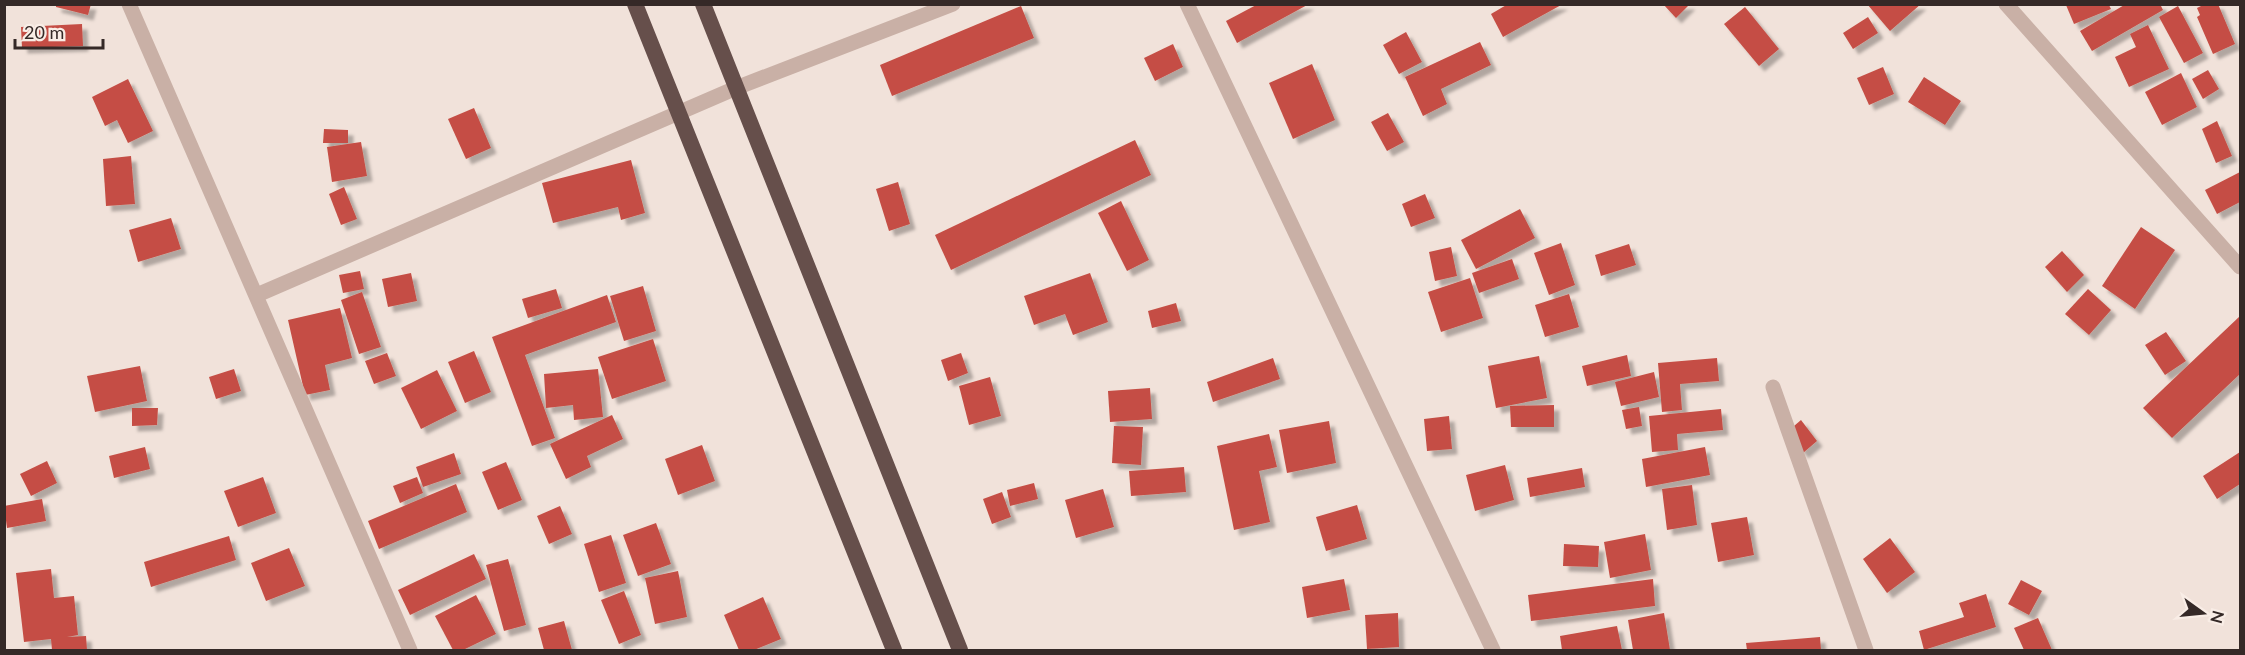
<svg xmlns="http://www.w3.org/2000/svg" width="2245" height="655" font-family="Lato,sans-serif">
	<defs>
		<filter id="shadow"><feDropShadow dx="5.5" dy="5.5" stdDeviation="1.5" flood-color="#0004"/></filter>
	</defs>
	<rect width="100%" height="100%" fill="#f1e2da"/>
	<g fill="#c54e44" filter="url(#shadow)">
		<path d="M56 4H91L88 15 56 7Z"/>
		<path d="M1258 4H1309L1237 43 1226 21Z"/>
		<path d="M1508 4H1563L1503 37 1491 14Z"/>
		<path d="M1663 4H1690L1676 18Z"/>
		<path d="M1867 4H1921L1890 31Z"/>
		<path d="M2126 4H2160L2163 10 2092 51 2080 31Z"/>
		<path d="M2205 4H2218L2235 44 2213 54 2197 17 2200 15 2197 8Z"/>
		<path d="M2066 5H2109L2111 9 2074 24Z"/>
		<path d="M1021 6 1034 38 892 96 880 65Z"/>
		<path d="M2178 6 2203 53 2184 63 2159 17Z"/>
		<path d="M1745 7 1779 49 1759 66 1724 24Z"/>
		<path d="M1868 17 1878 33 1853 49 1843 33Z"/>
		<path d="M82 24 83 46 22 48 21 27Z"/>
		<path d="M2148 25 2169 69 2129 87 2115 57 2136 47 2130 34Z"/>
		<path d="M1406 32 1422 62 1399 74 1383 45Z"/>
		<path d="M1480 42 1491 65 1441 89 1447 104 1423 116 1405 77Z"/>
		<path d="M1173 44 1183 67 1155 81 1144 58Z"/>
		<path d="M1312 64 1335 120 1293 139 1269 83Z"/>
		<path d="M1883 67 1894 94 1869 105 1857 78Z"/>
		<path d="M2208 70 2219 89 2203 99 2192 79Z"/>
		<path d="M2181 73 2197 107 2162 125 2145 92Z"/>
		<path d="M1924 77 1961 101 1945 125 1908 102Z"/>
		<path d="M128 79 153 131 128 143 117 120 105 126 92 97Z"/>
		<path d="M474 108 491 148 466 159 448 119Z"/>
		<path d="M1388 113 1404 142 1387 151 1371 122Z"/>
		<path d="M2217 121 2232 156 2216 163 2202 129Z"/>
		<path d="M324 129 348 130V143H323Z"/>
		<path d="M1135 140 1151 175 951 270 935 235Z"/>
		<path d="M361 142 367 176 332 182 327 147Z"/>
		<path d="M131 156 135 204 106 206 103 159Z"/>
		<path d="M631 160 645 213 621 220 618 207 553 223 542 183Z"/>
		<path d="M2240 172V202L2217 214 2205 190Z"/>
		<path d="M898 182 910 224 889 231 876 189Z"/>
		<path d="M344 187 357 219 341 225 329 194Z"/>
		<path d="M1425 194 1435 218 1411 227 1402 204Z"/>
		<path d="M1121 201 1149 260 1127 271 1098 213Z"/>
		<path d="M1520 209 1535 238 1476 269 1461 240Z"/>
		<path d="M171 218 181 249 138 262 129 230Z"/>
		<path d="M2141 227 2175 250 2135 309 2102 286Z"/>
		<path d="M1561 243 1575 285 1549 295 1534 253Z"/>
		<path d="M1629 244 1636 265 1601 276 1595 255Z"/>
		<path d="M1451 247 1457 276 1435 281 1429 252Z"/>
		<path d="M2062 251 2084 275 2067 292 2045 267Z"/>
		<path d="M1512 259 1519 279 1479 293 1472 273Z"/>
		<path d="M360 271 364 289 343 293 339 275Z"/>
		<path d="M411 273 417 301 388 307 382 279Z"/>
		<path d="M1090 273 1108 322 1073 335 1065 314 1034 325 1024 296Z"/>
		<path d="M1470 278 1483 318 1441 332 1428 292Z"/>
		<path d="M643 286 656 331 624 341 610 296Z"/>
		<path d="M556 289 562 308 528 318 522 299Z"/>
		<path d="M2088 289 2111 310 2089 335 2065 314Z"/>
		<path d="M362 292 381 347 359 354 341 300Z"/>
		<path d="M1569 294 1579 327 1545 337 1535 305Z"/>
		<path d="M607 295 616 322 525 355 555 438 532 446 492 337Z"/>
		<path d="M1176 303 1181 321 1152 328 1148 311Z"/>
		<path d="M340 308 352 358 325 365 330 390 305 395 288 320Z"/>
		<path d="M2240 316V374L2172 438 2143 408Z"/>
		<path d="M2166 332 2186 361 2165 375 2145 345Z"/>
		<path d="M653 339 666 381 612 399 598 357Z"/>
		<path d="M474 351 491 392 465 403 448 362Z"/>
		<path d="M387 353 396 376 374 384 365 361Z"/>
		<path d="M961 353 968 373 948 381 941 360Z"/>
		<path d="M1627 355 1631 376 1587 386 1582 366Z"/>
		<path d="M1539 356 1547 398 1496 408 1488 366Z"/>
		<path d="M1273 358 1280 379 1213 402 1207 382Z"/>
		<path d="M1717 358 1719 381 1680 384 1682 410 1662 412 1658 363Z"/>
		<path d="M140 366 147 401 95 412 87 376Z"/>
		<path d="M234 369 241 391 216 399 209 377Z"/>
		<path d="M598 369 603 417 574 420 573 405 546 408 544 374Z"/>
		<path d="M437 370 457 411 421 429 401 388Z"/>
		<path d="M1654 372 1659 397 1621 406 1615 382Z"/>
		<path d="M990 377 1001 416 969 425 959 386Z"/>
		<path d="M1150 388 1152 419 1110 422 1108 391Z"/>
		<path d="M1554 405V427H1511L1510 406Z"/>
		<path d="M1639 407 1642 426 1626 429 1622 410Z"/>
		<path d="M132 408H158L157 425 132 426Z"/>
		<path d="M1721 409 1723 430 1677 434 1678 450 1652 452 1649 416Z"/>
		<path d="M612 415 623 439 587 456 591 467 566 479 550 444Z"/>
		<path d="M1449 416 1452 449 1427 451 1424 419Z"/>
		<path d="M1801 420 1817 441 1803 453 1787 432Z"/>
		<path d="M1329 421 1336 463 1287 473 1279 430Z"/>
		<path d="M1114 426 1143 427 1141 465 1112 463Z"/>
		<path d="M1269 434 1277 467 1259 471 1270 522 1234 530 1217 446Z"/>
		<path d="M702 445 715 481 678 495 665 459Z"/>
		<path d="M145 447 150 469 114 478 109 456Z"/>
		<path d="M1705 447 1710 475 1646 487 1642 459Z"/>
		<path d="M2240 452V484L2217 499 2203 476Z"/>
		<path d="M454 453 461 474 423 487 416 467Z"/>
		<path d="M47 461 57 483 31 496 20 474Z"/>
		<path d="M506 462 522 500 498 510 482 472Z"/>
		<path d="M1505 465 1514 500 1475 511 1466 475Z"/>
		<path d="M1184 467 1186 492 1131 496 1129 471Z"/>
		<path d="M1582 468 1585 487 1530 497 1527 478Z"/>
		<path d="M263 477 276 513 238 527 224 491Z"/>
		<path d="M417 477 423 493 400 503 393 486Z"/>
		<path d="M1034 483 1038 499 1010 506 1007 490Z"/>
		<path d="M456 484 467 512 379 549 368 521Z"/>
		<path d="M1692 485 1697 525 1667 530 1662 489Z"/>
		<path d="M1103 489 1114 527 1076 538 1065 500Z"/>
		<path d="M1002 492 1011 517 992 524 983 499Z"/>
		<path d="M42 499 46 521 7 528 4 506Z"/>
		<path d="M1357 505 1367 539 1326 551 1316 517Z"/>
		<path d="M560 506 572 534 549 544 537 516Z"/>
		<path d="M1747 517 1754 555 1718 562 1711 523Z"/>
		<path d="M656 523 671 564 638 576 623 535Z"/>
		<path d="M1645 534 1651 570 1610 578 1604 542Z"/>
		<path d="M611 535 626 583 599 592 584 544Z"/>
		<path d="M229 536 236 560 151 587 144 562Z"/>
		<path d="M1890 538 1915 572 1887 593 1863 559Z"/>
		<path d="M1564 544 1599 546 1598 567 1563 566Z"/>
		<path d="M289 548 305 586 266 601 251 563Z"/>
		<path d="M474 554 486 579 410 615 398 590Z"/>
		<path d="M508 559 526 625 504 631 486 565Z"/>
		<path d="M51 569 54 598 74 596 78 635 67 637 86 636 87 650H52L51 639 24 642 16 573Z"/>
		<path d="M678 571 687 617 655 624 645 578Z"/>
		<path d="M1344 579 1350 610 1307 618 1302 587Z"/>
		<path d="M1653 579 1655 606 1531 621 1528 595Z"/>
		<path d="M2021 580 2042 591 2029 615 2008 604Z"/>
		<path d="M624 591 641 635 619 644 601 600Z"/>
		<path d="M1986 594 1996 627 1924 650 1919 631 1964 617 1959 603Z"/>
		<path d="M476 595 496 634 463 650H453L435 616Z"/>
		<path d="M763 597 781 639 754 650H739L724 615Z"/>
		<path d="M1398 613 1399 647 1367 649 1365 615Z"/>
		<path d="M1664 613 1670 650H1633L1628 620Z"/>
		<path d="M2038 618 2052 650H2024L2014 628Z"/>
		<path d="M564 621 572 650H544L538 628Z"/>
		<path d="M1617 626 1622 650H1562L1560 636Z"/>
		<path d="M1820 637 1821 650H1747L1746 643Z"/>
	</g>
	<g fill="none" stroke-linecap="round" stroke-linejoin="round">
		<g stroke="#c9b0a6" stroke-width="15">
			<path d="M129 4 410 650"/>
			<path d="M1187 4 1493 650"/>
			<path d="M2006 4 2240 267"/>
			<path d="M257 295 736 88 953 4"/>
			<path d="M1773 387 1866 650"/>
		</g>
		<g stroke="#664f4b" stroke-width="16">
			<path d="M635 4 894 650"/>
			<path d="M703 4 960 650"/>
		</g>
	</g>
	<rect width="2245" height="655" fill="none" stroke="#352927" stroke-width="12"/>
	<g transform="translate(2203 613) rotate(105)" stroke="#f9ede6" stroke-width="4.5" paint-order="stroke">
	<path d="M0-4.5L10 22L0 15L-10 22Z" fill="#352927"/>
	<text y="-9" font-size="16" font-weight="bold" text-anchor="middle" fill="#352927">N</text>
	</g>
	<path d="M15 39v9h88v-9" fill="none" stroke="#352927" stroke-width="3"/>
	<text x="24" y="39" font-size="18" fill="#352927" stroke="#f9ede6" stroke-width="4.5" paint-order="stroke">20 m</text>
</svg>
